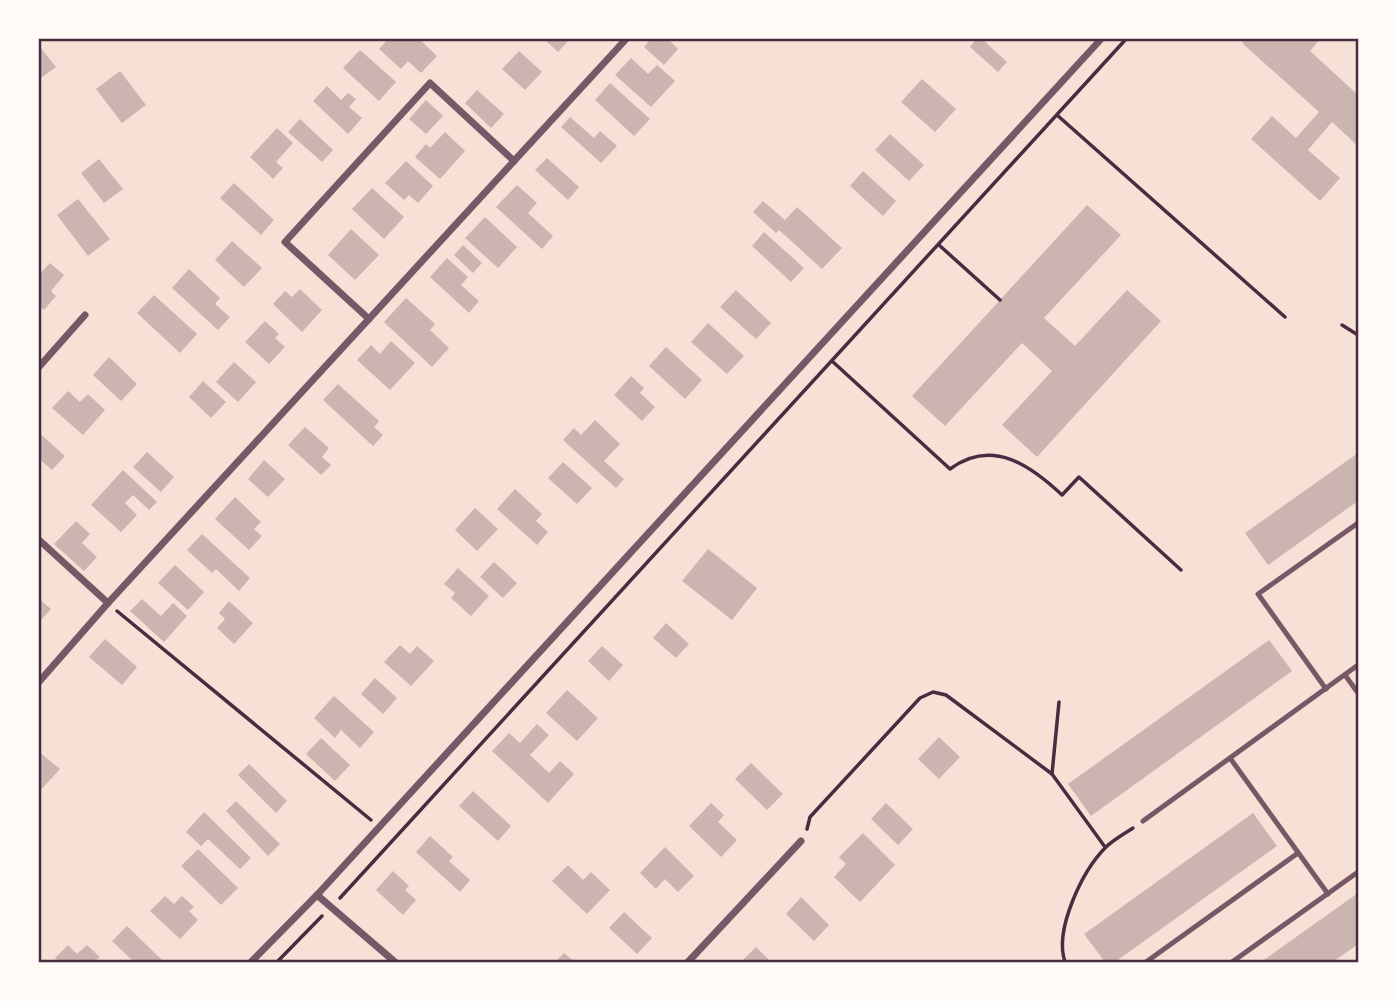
<svg xmlns="http://www.w3.org/2000/svg" width="1397" height="1001" font-family="Lato,sans-serif">
	<rect width="100%" height="100%" fill="#f7e1d7"/>
	<g fill="#ccb4b1">
		<path d="M389 38H418L437 56 421 73 408 61 401 69 379 49Z"/>
		<path d="M543 38H568L569 40 558 52Z"/>
		<path d="M652 38H667L678 49 664 65 644 47Z"/>
		<path d="M977 38H981L1007 62 998 72 970 47Z"/>
		<path d="M1246 38H1295L1298 41 1300 38H1321L1310 51 1358 95V146L1332 122 1308 150 1340 178 1320 201 1251 139 1272 116 1296 138 1319 112 1242 43Z"/>
		<path d="M40 47 56 67 38 80V49Z"/>
		<path d="M360 50 396 82 379 101 343 68Z"/>
		<path d="M519 51 542 72 525 90 502 69Z"/>
		<path d="M631 58 648 74 657 65 675 81 651 107 615 75Z"/>
		<path d="M120 71 146 105 122 123 96 89Z"/>
		<path d="M922 79 956 109 935 132 901 102Z"/>
		<path d="M610 83 650 119 634 136 595 100Z"/>
		<path d="M327 86 341 100 348 93 356 99 349 107 362 118 348 134 313 101Z"/>
		<path d="M477 90 504 114 491 128 465 103Z"/>
		<path d="M426 100 443 116 426 134 409 119Z"/>
		<path d="M570 117 594 138 600 131 617 146 601 163 561 127Z"/>
		<path d="M300 119 333 150 322 162 288 132Z"/>
		<path d="M277 128 293 143 276 162 283 168 273 179 250 157Z"/>
		<path d="M445 132 465 151 440 179 415 157 426 144 430 148Z"/>
		<path d="M890 134 924 165 909 181 875 150Z"/>
		<path d="M547 158 579 187 568 200 535 170Z"/>
		<path d="M99 159 123 189 104 203 81 173Z"/>
		<path d="M406 161 433 186 418 203 409 195 404 200 385 183Z"/>
		<path d="M863 171 896 201 883 216 850 186Z"/>
		<path d="M234 183 274 220 261 235 220 198Z"/>
		<path d="M517 185 537 203 528 213 553 236 542 249 496 207Z"/>
		<path d="M372 188 404 217 384 239 352 209Z"/>
		<path d="M78 199 110 239 88 256 57 215Z"/>
		<path d="M763 201 785 220 797 207 842 248 822 269 779 230 776 233 753 212Z"/>
		<path d="M1087 205 1121 235 1044 318 1075 346 1127 290 1161 321 1037 457 1002 425 1052 371 1022 343 945 426 912 396Z"/>
		<path d="M485 217 517 247 498 268 465 238Z"/>
		<path d="M351 229 379 255 355 280 328 255Z"/>
		<path d="M764 232 804 268 791 282 752 246Z"/>
		<path d="M232 241 262 268 244 287 215 260Z"/>
		<path d="M463 245 482 263 473 273 454 255Z"/>
		<path d="M447 258 468 277 461 285 479 301 469 313 430 277Z"/>
		<path d="M50 263 64 275 51 291 56 296 44 310 38 305V276Z"/>
		<path d="M189 269 220 298 215 304 230 317 218 330 172 288Z"/>
		<path d="M300 289 322 310 302 332 273 304 285 291 292 297Z"/>
		<path d="M736 290 771 323 756 339 720 307Z"/>
		<path d="M154 295 197 334 180 353 137 313Z"/>
		<path d="M406 298 435 324 430 330 449 348 432 367 384 322Z"/>
		<path d="M265 321 279 334 275 338 285 347 269 364 245 342Z"/>
		<path d="M708 323 744 356 727 374 691 342Z"/>
		<path d="M391 341 415 363 390 390 357 360 371 345 380 354Z"/>
		<path d="M666 347 702 380 685 399 649 366Z"/>
		<path d="M109 357 137 384 121 401 93 375Z"/>
		<path d="M234 362 256 382 238 402 216 382Z"/>
		<path d="M631 376 644 388 640 393 655 407 642 421 614 395Z"/>
		<path d="M203 381 226 402 211 418 189 397Z"/>
		<path d="M338 384 379 421 374 427 383 435 373 446 323 400Z"/>
		<path d="M68 391 80 402 88 394 105 410 83 435 52 408Z"/>
		<path d="M595 420 620 444 604 461 624 479 616 488 563 440 574 428 581 435Z"/>
		<path d="M305 427 329 448 322 457 331 465 321 475 288 445Z"/>
		<path d="M38 432 65 456 52 470 38 458Z"/>
		<path d="M147 452 174 477 161 492 133 467Z"/>
		<path d="M1358 453V501L1268 565 1245 533Z"/>
		<path d="M264 460 285 479 268 497 248 479Z"/>
		<path d="M563 462 592 488 577 504 548 478Z"/>
		<path d="M123 470 157 502 149 510 133 495 125 503 137 515 121 532 91 505Z"/>
		<path d="M515 489 542 514 536 521 548 532 537 545 497 509Z"/>
		<path d="M235 497 261 522 254 529 262 536 249 550 215 519Z"/>
		<path d="M475 508 498 529 477 551 455 530Z"/>
		<path d="M76 521 90 534 82 543 97 557 84 571 54 544Z"/>
		<path d="M202 534 250 578 239 591 216 569 212 573 187 550Z"/>
		<path d="M708 549 757 588 732 620 682 581Z"/>
		<path d="M494 562 517 583 503 598 480 577Z"/>
		<path d="M175 565 204 592 188 610 158 583Z"/>
		<path d="M458 568 489 596 471 616 451 598 455 593 444 584Z"/>
		<path d="M38 598 51 609 38 623Z"/>
		<path d="M142 599 161 616 173 603 187 616 164 642 130 611Z"/>
		<path d="M229 601 253 623 234 644 217 628 225 619 219 613Z"/>
		<path d="M666 623 689 644 676 658 653 638Z"/>
		<path d="M105 639 137 667 122 685 89 657Z"/>
		<path d="M1269 640 1292 671 1091 816 1068 784Z"/>
		<path d="M400 645 410 654 417 646 434 661 411 686 384 662Z"/>
		<path d="M602 646 623 665 609 681 588 661Z"/>
		<path d="M375 678 397 698 383 714 361 694Z"/>
		<path d="M567 690 598 718 577 741 546 713Z"/>
		<path d="M334 696 374 732 360 748 341 730 335 738 314 718Z"/>
		<path d="M537 724 549 735 530 755 549 773 560 761 574 774 548 803 492 751 509 733 520 743Z"/>
		<path d="M939 737 960 757 939 779 918 759Z"/>
		<path d="M321 738 350 765 335 781 306 754Z"/>
		<path d="M38 751 60 769 38 793Z"/>
		<path d="M751 763 783 794 767 810 735 779Z"/>
		<path d="M249 764 287 801 276 813 238 775Z"/>
		<path d="M473 791 511 826 498 841 459 806Z"/>
		<path d="M236 801 280 844 268 856 226 811Z"/>
		<path d="M711 803 724 815 718 822 737 840 721 857 689 826Z"/>
		<path d="M886 803 913 829 898 845 871 819Z"/>
		<path d="M204 812 251 858 240 869 208 839 201 846 186 832Z"/>
		<path d="M1253 813 1277 846 1115 962H1105L1084 934Z"/>
		<path d="M863 833 895 865 860 902 834 877 846 864 839 857Z"/>
		<path d="M430 836 453 857 449 861 470 880 460 892 416 852Z"/>
		<path d="M665 847 694 876 678 892 665 879 656 889 640 873Z"/>
		<path d="M198 849 238 888 221 905 181 866Z"/>
		<path d="M568 865 583 880 591 872 610 890 587 914 552 881Z"/>
		<path d="M393 871 409 886 405 890 416 900 403 915 376 890Z"/>
		<path d="M1358 893V944L1333 962H1261Z"/>
		<path d="M165 896 174 904 182 896 194 907 189 911 198 920 180 939 150 911Z"/>
		<path d="M801 897 829 925 814 941 786 914Z"/>
		<path d="M624 912 652 938 637 954 609 928Z"/>
		<path d="M127 926 163 961 161 962H134L112 941Z"/>
		<path d="M68 945 77 954 87 945 100 957 94 962H59L55 958Z"/>
		<path d="M756 947 771 962H741Z"/>
		<path d="M564 953 575 962H555Z"/>
	</g>
	<g fill="none" stroke-linecap="round" stroke-linejoin="round">
		<g stroke="#4a2c40" stroke-width="3.5">
			<path d="M1057 115 1285 317"/>
			<path d="M939 245 1000 300"/>
			<path d="M1342 325 1358 335"/>
			<path d="M832 361 950 469C992 438 1030 465 1062 495L1079 477 1181 570"/>
			<path d="M117 611 371 820"/>
			<path d="M1052 774 1059 702"/>
			<path d="M807 829 810 817 920 698 933 692 946 695 1052 774 1105 847"/>
			<path d="M340 898 1127 38"/>
			<path d="M277 962 322 916"/>
			<path d="M1065 962C1054 930 1082 871 1106 847 1113 840 1124 834 1133 828"/>
		</g>
		<g stroke="#755966" stroke-width="5">
			<path d="M1345 675 1358 693"/>
			<path d="M1326 689 1258 594 1358 523"/>
			<path d="M1230 758 1328 894"/>
			<path d="M1143 821 1358 665"/>
			<path d="M1146 962 1298 853"/>
			<path d="M1232 962 1358 872"/>
		</g>
		<g stroke="#755966" stroke-width="7">
			<path d="M369 319 285 242 430 83 514 161"/>
			<path d="M38 368 85 315"/>
			<path d="M38 539 108 603"/>
			<path d="M38 683 108 603 627 38"/>
			<path d="M317 895 395 962"/>
			<path d="M251 962 317 895 1102 38"/>
			<path d="M688 962 801 841"/>
		</g>
	</g>
	<rect width="1397" height="1001" fill="none" stroke="#fffaf5" stroke-width="80"/>
	<rect x="40" y="40" width="1317" height="921" fill="none" stroke="#4a2c40" stroke-width="2.5"/>
</svg>
